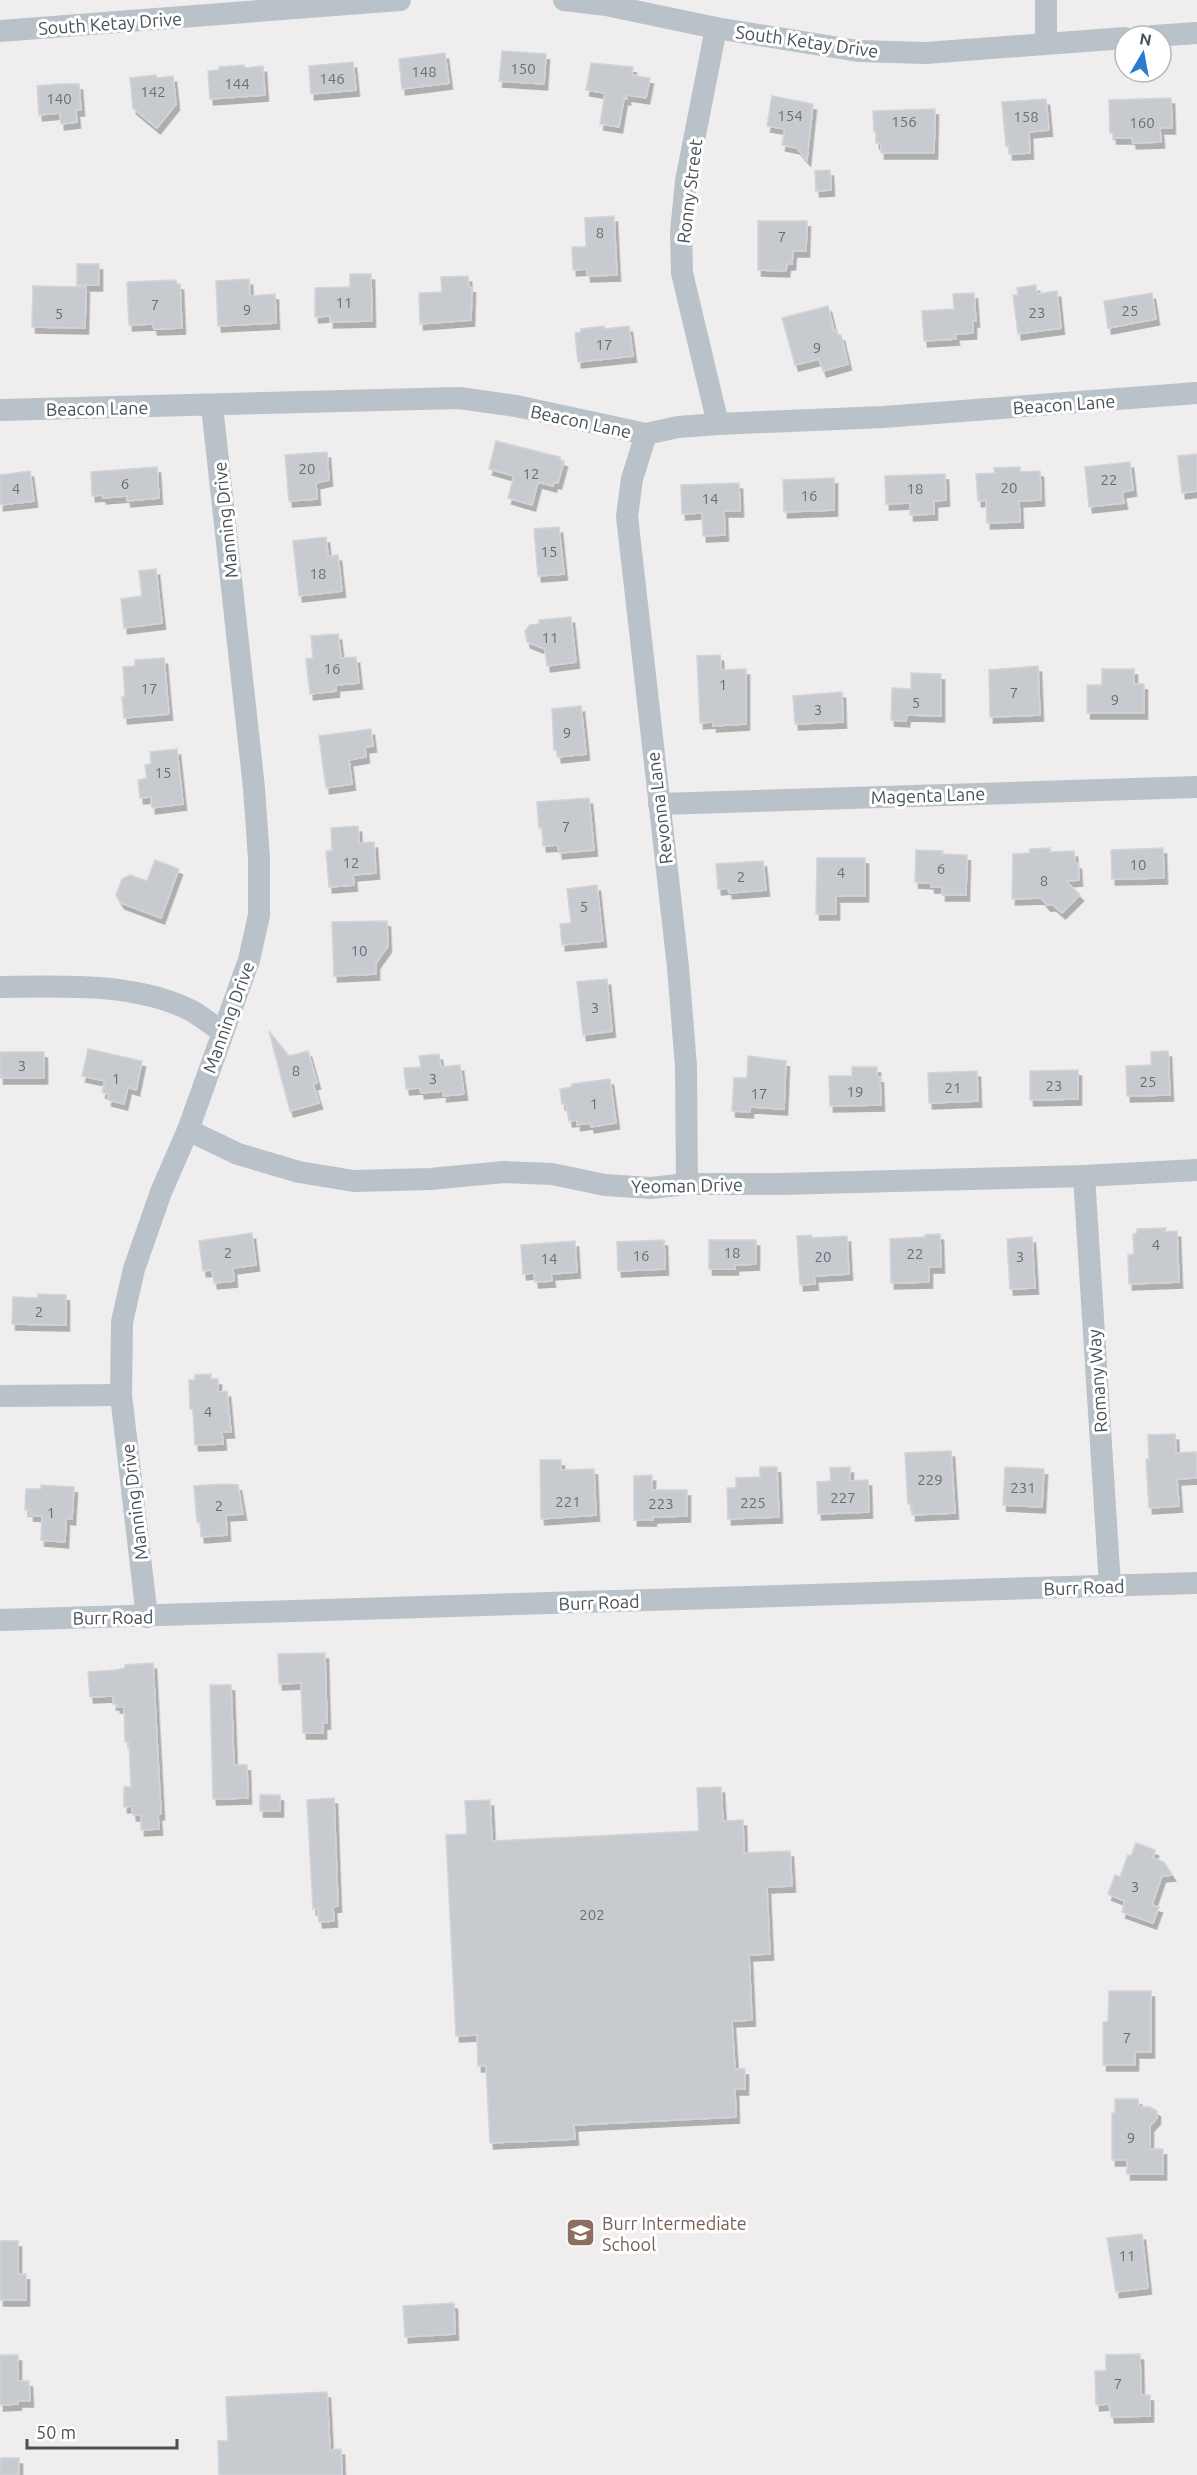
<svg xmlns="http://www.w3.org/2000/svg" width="1197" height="2475" font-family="Ubuntu,sans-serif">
	<defs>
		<filter id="shadow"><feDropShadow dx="3.5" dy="6" stdDeviation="0" flood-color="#0004"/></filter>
	</defs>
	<rect width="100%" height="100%" fill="#efeded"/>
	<g fill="#c7cacf" stroke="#d1d4d8" stroke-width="1.5" filter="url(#shadow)">
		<path d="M502 51 546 54 544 84 499 81Z"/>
		<path d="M445 53 449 83 402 89 399 59Z"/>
		<path d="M353 62 356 90 311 94 309 66Z"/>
		<path d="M591 63 633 67 632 75 650 78 646 98 627 95V99L624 98 619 127 600 124 605 93 586 90Z"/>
		<path d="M244 65 245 68 263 66 265 95 210 99 208 71 219 70V67Z"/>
		<path d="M156 75V78L173 76 176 104 157 128 133 108 130 78Z"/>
		<path d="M60 84H79L81 110H76L77 122 61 124 60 113 39 115 37 86Z"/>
		<path d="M772 96 813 104 807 160 797 148 782 145 785 129 767 126Z"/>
		<path d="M1171 98 1172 128H1160L1161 142 1133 143 1132 138H1113V133H1110L1109 100Z"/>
		<path d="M1046 99 1049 130 1029 132 1030 153 1009 154V146H1006L1002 102Z"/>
		<path d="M935 109 934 153H881V143H876V132H874L873 111Z"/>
		<path d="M830 170 831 190 816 191 815 171Z"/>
		<path d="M614 216 617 275 587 276V269L573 270 572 247H586L585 218Z"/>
		<path d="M758 221H807L806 251H793L792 264H787L786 271 758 270Z"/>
		<rect x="77" y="264" width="22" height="21"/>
		<path d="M350 274H371L372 321 330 322V316L315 317V288L350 287Z"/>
		<path d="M468 276 469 287H472L471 320 420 324 419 293 442 292 441 277Z"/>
		<path d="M249 279 250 296 275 294 276 323 218 326 216 281Z"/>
		<path d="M176 280V284H180L182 328 154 329 153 324 129 325 127 282Z"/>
		<path d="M1036 285 1037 294 1057 291 1061 328 1018 334 1013 295H1018L1017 288Z"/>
		<path d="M33 286 86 287 85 328 32 327Z"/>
		<path d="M974 293 976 321H973V333L955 334 956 339 924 341 922 311 954 309 953 294Z"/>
		<path d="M1152 293 1156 319 1108 328 1104 301Z"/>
		<path d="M828 306 834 331 837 330 838 335H841L848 364 823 371 819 359 795 365 782 318Z"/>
		<path d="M604 326V329L629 326 633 356 578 362 575 333 581 332V329Z"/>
		<path d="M496 441 560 457V460L564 461 558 483 554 482 553 486 538 482 532 505 508 498 514 476 489 469Z"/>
		<path d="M327 452 329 480 316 483 317 499 289 501 285 455Z"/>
		<path d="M1197 454V491L1182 493 1178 456Z"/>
		<path d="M1130 462 1133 490 1122 492 1124 503 1089 507 1085 467Z"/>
		<path d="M157 467 159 498 127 501V496L103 498 102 495 92 496 91 472Z"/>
		<path d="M1020 467V472L1040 471 1041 500 1019 501 1020 522 987 523 986 500 978 501 976 474 995 473 994 468Z"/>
		<path d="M30 471 34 501 0 505V475Z"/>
		<path d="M945 474 946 500 934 501V514L910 515V503L886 504 885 476Z"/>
		<path d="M834 478V510L784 512 783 480Z"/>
		<path d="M739 483 740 511H724L725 535 703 536 702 513 682 514 681 485Z"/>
		<path d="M559 527 564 574 538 576 534 529Z"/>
		<path d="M326 537 328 556 338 555 342 591 299 596 293 541Z"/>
		<path d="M156 569 162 623 124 628 121 599 142 596 139 571Z"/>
		<path d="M571 617 576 662 547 666 545 649 527 642 525 631 530 625 539 624V620Z"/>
		<path d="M338 634 341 658 356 657 359 683 336 685V691L310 694 306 659 313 658 311 636Z"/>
		<path d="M720 655 721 670 746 669V724L713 726V722L700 723 697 656Z"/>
		<path d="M164 658 169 714 124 718 122 697H125L123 667 135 666V660Z"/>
		<path d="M1038 666 1040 715 990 717 989 670Z"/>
		<path d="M1102 669H1134V684H1144V713H1087V685H1102Z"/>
		<path d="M911 673 941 674V716L907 715 906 721 891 720 892 688 911 689Z"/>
		<path d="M842 692 843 722 795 724 793 696Z"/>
		<path d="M581 706 586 754 558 757 557 750H554L552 709Z"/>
		<path d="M371 729 373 746 365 747 366 757 349 760 352 784 326 788 319 736Z"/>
		<path d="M177 749 183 804 152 808 151 797 140 798 138 780 147 778 145 765 151 764 150 752Z"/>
		<path d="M589 798 594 850 559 853 558 845 543 846 542 828H539L537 802Z"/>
		<path d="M358 826 359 843 374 842 376 873 353 875 354 885 329 887 326 851H332L331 828Z"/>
		<path d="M1050 848V852L1074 851 1075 863H1078L1079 880 1066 881 1080 895 1062 913 1053 905H1047L1041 898 1012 899 1013 854 1030 853V849Z"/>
		<path d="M1163 848 1164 878 1112 879 1111 850Z"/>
		<path d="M916 850 943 851 942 854 967 855 966 895H942V887H931V883L915 882Z"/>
		<path d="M817 858H865V896H836V914H816Z"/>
		<path d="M155 860 179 869 161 918 121 903 116 895 122 879 130 875 147 881Z"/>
		<path d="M763 861 766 890 729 893 728 888 718 889 716 864Z"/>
		<path d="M597 885 603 941 562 945 560 924 571 923 567 889Z"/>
		<path d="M387 921 388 946 376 963V974L334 976 332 922Z"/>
		<path d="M607 979 612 1031 583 1035 577 982Z"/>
		<path d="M269 1031 289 1056 308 1051 317 1083 313 1084 319 1103 290 1111Z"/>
		<path d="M88 1049 142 1061 136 1090 128 1087 124 1104 108 1100 109 1094 102 1092 105 1081 82 1076Z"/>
		<path d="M1168 1051 1170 1095 1127 1096 1126 1066 1151 1065V1052Z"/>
		<rect x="0" y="1052" width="44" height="26"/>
		<path d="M439 1054 441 1067 460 1065 464 1094 443 1096V1091L421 1093 420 1088 406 1089 404 1068 421 1067 419 1056Z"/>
		<path d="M748 1056 786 1061 784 1109 750 1107V1112L732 1111 734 1078H747Z"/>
		<path d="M852 1067H877V1077H880L881 1105 830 1106 829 1076H852Z"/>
		<path d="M1078 1070V1099L1030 1100V1071Z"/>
		<path d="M977 1071 978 1101 929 1103 928 1073Z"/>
		<path d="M610 1079 616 1123 591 1127 590 1123 577 1125V1120L569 1121 566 1104H562L560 1089 571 1087 572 1084Z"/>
		<path d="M1166 1228 1165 1232 1177 1231 1179 1282 1129 1284 1128 1255 1134 1254 1133 1234 1137 1233V1229Z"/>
		<path d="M252 1233 256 1265 233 1268 234 1281 214 1283 212 1270 203 1271 199 1241Z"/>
		<path d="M940 1234 941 1267H929V1282L891 1283 890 1239 925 1237V1235Z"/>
		<path d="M811 1235 812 1238 847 1236 849 1274 814 1276 815 1284 800 1285 797 1236Z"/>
		<path d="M1032 1237 1035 1288 1010 1289 1007 1239Z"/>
		<path d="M664 1240 665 1269 618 1271 617 1242Z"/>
		<path d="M709 1240H756V1264L735 1265V1269H709Z"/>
		<path d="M575 1241 577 1272 551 1274 552 1281 535 1282 534 1273 523 1274 521 1245Z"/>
		<path d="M38 1294 66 1295V1325L12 1324 13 1297 38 1298Z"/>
		<path d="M211 1374V1379H218V1392L227 1391 231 1432H222L223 1444 195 1445 193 1409H190L189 1380H195V1375Z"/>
		<path d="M1175 1434 1176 1453 1196 1452 1197 1478 1177 1479 1179 1506 1149 1508 1146 1459H1149L1148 1435Z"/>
		<path d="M951 1451 955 1513 912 1515V1504H908L905 1453Z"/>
		<path d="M540 1460H561V1470L594 1469 596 1515 541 1519Z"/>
		<path d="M760 1467H777L779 1517 728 1519 727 1488H736V1478L760 1477Z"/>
		<path d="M850 1467V1481L868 1480 869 1512 818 1514 817 1482 831 1481 830 1468Z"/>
		<path d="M1005 1467 1044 1469 1042 1507 1003 1505Z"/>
		<path d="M652 1475V1490H687V1516L653 1517V1520H634V1476Z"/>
		<path d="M224 1484 238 1485 243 1514 226 1515 227 1535 201 1537 200 1522H197L194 1486Z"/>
		<path d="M41 1485 74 1487 72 1519 66 1518 65 1542 41 1540 42 1516 30 1515V1510H25L26 1489H41Z"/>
		<path d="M325 1653 327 1723H323V1733H303L301 1683 279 1684 278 1654Z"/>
		<path d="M153 1663 161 1814H158L159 1829 141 1830V1815H133L132 1806 124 1807V1787H131L129 1742H125L124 1707H117V1704H113V1696L90 1697 88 1672 116 1670 125 1668V1665Z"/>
		<path d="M210 1685H231L234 1765H247L248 1798 213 1799Z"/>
		<path d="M721 1787 723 1821 743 1820 744 1853 790 1851 792 1886 767 1887 770 1954 749 1955 752 2020 732 2021 735 2069H745V2089H735L736 2117 574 2125 575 2139 490 2143 486 2066H478L477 2035 456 2036 446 1835 467 1834 465 1801 490 1800 492 1841 699 1831 697 1788Z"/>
		<rect x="260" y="1795" width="20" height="16"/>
		<path d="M334 1798 338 1906 333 1907 334 1921 319 1922 318 1909H313L307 1800Z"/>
		<path d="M1136 1843 1155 1850 1153 1858 1164 1862 1172 1875 1162 1876 1152 1905 1159 1907 1153 1923 1122 1912 1125 1901 1108 1894 1115 1875 1120 1877 1128 1855 1131 1856Z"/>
		<path d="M1109 1991H1151V2052H1135V2065H1103V2022H1108Z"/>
		<path d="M1115 2099H1138L1139 2107H1150L1157 2111V2118L1150 2126V2149H1163V2174H1127V2160H1112V2113H1115Z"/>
		<path d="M1142 2234 1148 2288 1116 2292 1107 2238Z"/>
		<path d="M0 2241H18V2274H26V2300H0Z"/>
		<path d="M454 2303 455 2334 405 2337 403 2306Z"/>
		<path d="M1140 2354 1141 2395H1150V2416L1111 2417 1109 2404 1096 2405 1095 2371H1106V2355Z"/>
		<path d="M0 2355H18V2381H29L30 2401H18V2404L0 2405Z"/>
		<path d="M327 2392 330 2450 341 2449 342 2475H219L218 2441H228L226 2397Z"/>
		<rect x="0" y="2458" width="19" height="17"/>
	</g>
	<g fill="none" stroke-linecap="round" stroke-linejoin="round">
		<g stroke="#b9c2c8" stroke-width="22">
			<path d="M564 0 606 5 716 28 858 51 926 53 1125 38"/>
			<path d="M1046 0V43"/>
			<path d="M716 28 686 181 681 232 682 273 718 424"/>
			<path d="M0 31 400 0"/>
			<path d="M1153 36 1197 33"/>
			<path d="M0 410 459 398 516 406 646 434 678 427 718 424 883 417 1197 393"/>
			<path d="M646 434 632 479 627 516 678 967 686 1067 687 1184"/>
			<path d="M659 804 1197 787"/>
			<path d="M0 987C60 986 136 982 192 1011 202 1017 212 1025 223 1032"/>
			<path d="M188 1130 238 1154 299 1172 354 1181 430 1179 504 1172 552 1174 605 1185 651 1188 687 1184H781L1084 1176 1197 1170"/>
			<path d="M1084 1176 1110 1586"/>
			<path d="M0 1396 121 1395"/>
			<path d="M147 1617 121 1395 122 1322 134 1269 161 1192 188 1130 249 960 259 915V859L254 788 212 406"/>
			<path d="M0 1620 1197 1583"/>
		</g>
	</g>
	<defs>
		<symbol id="school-square" viewBox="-11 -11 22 22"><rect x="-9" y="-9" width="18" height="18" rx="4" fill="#8d6e63" stroke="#fff"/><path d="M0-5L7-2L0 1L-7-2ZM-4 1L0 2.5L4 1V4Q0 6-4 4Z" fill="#fff"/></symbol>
	</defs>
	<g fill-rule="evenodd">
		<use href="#school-square" x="564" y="2216" width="33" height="33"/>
	</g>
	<g text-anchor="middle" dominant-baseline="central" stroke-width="6" stroke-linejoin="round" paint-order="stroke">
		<g font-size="15" fill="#676f76">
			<text x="523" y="68">150</text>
			<text x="424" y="71">148</text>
			<text x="332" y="78">146</text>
			<text x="237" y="83">144</text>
			<text x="153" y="91">142</text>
			<text x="59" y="98">140</text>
			<text x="790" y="115">154</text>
			<text x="1026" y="116">158</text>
			<text x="904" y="121">156</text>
			<text x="1142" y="122">160</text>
			<text x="600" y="232">8</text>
			<text x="782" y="236">7</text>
			<text x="344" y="302">11</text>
			<text x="155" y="304">7</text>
			<text x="247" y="309">9</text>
			<text x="1130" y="310">25</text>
			<text x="1037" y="312">23</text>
			<text x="59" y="313">5</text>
			<text x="604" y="344">17</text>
			<text x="817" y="347">9</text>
			<text x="307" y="468">20</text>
			<text x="531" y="473">12</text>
			<text x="1109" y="479">22</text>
			<text x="125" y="483">6</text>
			<text x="1009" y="487">20</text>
			<text x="16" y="488">4</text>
			<text x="915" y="488">18</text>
			<text x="809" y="495">16</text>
			<text x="710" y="498">14</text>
			<text x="549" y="551">15</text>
			<text x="318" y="573">18</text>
			<text x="550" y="637">11</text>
			<text x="332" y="668">16</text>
			<text x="723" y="684">1</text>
			<text x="149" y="688">17</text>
			<text x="1014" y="692">7</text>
			<text x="1115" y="699">9</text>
			<text x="916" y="702">5</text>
			<text x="818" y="709">3</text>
			<text x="567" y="732">9</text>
			<text x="163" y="772">15</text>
			<text x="566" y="826">7</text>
			<text x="351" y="862">12</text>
			<text x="1138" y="864">10</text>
			<text x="941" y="868">6</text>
			<text x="841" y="872">4</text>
			<text x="741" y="876">2</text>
			<text x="1044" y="880">8</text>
			<text x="584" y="906">5</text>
			<text x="359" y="950">10</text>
			<text x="595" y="1007">3</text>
			<text x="22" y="1065">3</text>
			<text x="296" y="1070">8</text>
			<text x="116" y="1078">1</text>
			<text x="433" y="1078">3</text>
			<text x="1148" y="1081">25</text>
			<text x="1054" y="1085">23</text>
			<text x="953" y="1087">21</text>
			<text x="855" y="1091">19</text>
			<text x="759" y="1093">17</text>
			<text x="594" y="1103">1</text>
			<text x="1156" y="1244">4</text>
			<text x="228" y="1252">2</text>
			<text x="732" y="1252">18</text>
			<text x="915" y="1253">22</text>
			<text x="641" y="1255">16</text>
			<text x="823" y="1256">20</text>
			<text x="1020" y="1256">3</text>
			<text x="549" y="1258">14</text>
			<text x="39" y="1311">2</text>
			<text x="208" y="1411">4</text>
			<text x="930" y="1479">229</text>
			<text x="1023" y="1487">231</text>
			<text x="843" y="1497">227</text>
			<text x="568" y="1501">221</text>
			<text x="753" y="1502">225</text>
			<text x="661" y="1503">223</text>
			<text x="219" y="1505">2</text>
			<text x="51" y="1512">1</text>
			<text x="1135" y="1886">3</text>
			<text x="592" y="1914">202</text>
			<text x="1127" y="2037">7</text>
			<text x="1131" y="2137">9</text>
			<text x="1127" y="2255">11</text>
			<text x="1118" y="2383">7</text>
		</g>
		<g font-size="18" fill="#475158" stroke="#fff">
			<text transform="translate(110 23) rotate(-4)">South Ketay Drive</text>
			<text transform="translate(807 41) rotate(8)">South Ketay Drive</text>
			<text transform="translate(689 191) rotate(-83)">Ronny Street</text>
			<text transform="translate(1064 404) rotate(-4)">Beacon Lane</text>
			<text transform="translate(97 408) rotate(-1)">Beacon Lane</text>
			<text transform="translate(581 421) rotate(12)">Beacon Lane</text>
			<text transform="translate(225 520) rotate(-96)">Manning Drive</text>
			<text transform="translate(928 795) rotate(-2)">Magenta Lane</text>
			<text transform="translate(659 808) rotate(-97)">Revonna Lane</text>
			<text transform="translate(228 1017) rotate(-70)">Manning Drive</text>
			<text transform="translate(687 1185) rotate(-1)">Yeoman Drive</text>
			<text transform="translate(1097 1381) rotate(-94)">Romany Way</text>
			<text transform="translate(134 1502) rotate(-97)">Manning Drive</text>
			<text transform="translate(1084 1587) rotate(-2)">Burr Road</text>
			<text transform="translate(599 1602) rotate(-2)">Burr Road</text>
			<text transform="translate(113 1617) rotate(-1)">Burr Road</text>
		</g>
		<g font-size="18" fill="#785e54" stroke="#fff" text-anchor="start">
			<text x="602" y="2223">Burr Intermediate<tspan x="602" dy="21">School</tspan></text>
		</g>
	</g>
	<g transform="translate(1143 54) rotate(10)"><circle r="28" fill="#ffffff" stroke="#b5b9bc" stroke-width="1.5"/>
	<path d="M0-4.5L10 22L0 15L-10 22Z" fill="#287bce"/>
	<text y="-9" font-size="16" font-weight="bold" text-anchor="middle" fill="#475158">N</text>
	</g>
	<path d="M27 2439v9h150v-9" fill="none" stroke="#475158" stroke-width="3"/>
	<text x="36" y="2439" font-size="18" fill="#475158" stroke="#ffffff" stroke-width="4.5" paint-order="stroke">50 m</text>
</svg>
